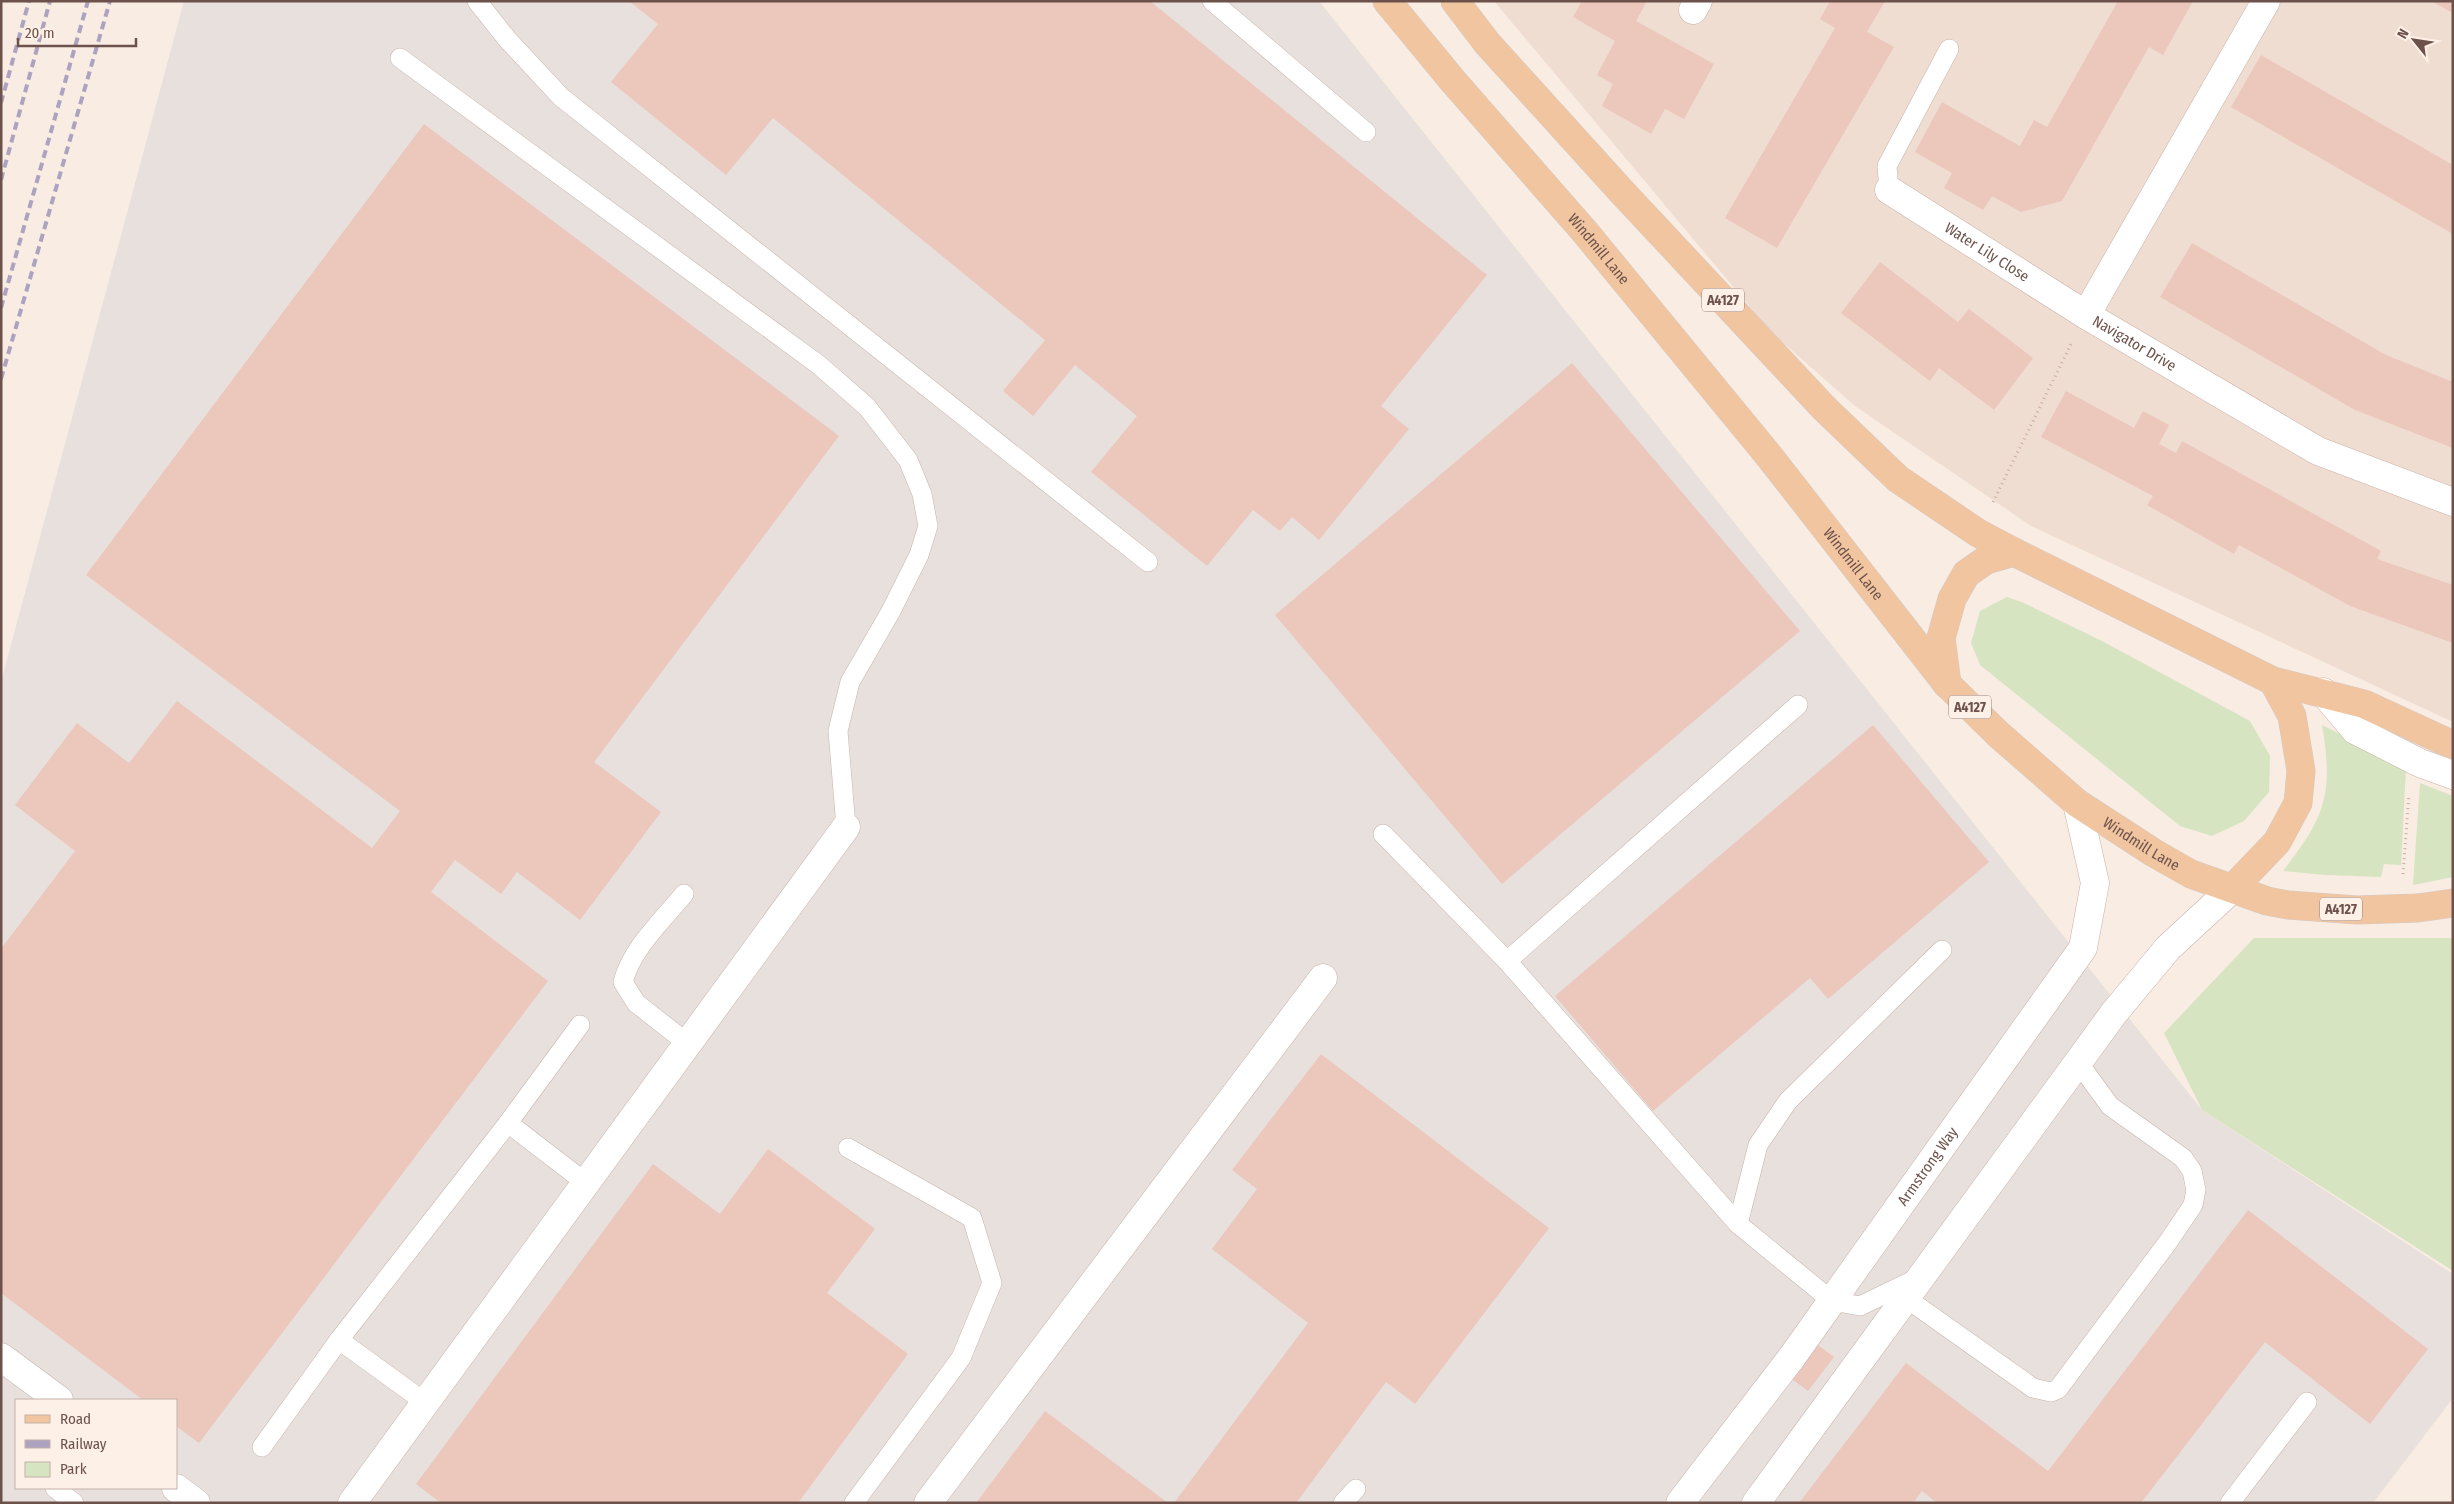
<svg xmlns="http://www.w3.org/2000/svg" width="2454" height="1504" font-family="'Fira Sans Condensed',sans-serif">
	<rect width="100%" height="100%" fill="#f9ece2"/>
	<path fill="#f0ddd1" d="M1494 1H2453V722L2031 526 1855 406 1771 332Z"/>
	<path fill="#e8e0dc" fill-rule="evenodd" d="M184 1H1319L2202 1110 2453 1274V1398L2373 1503H1V682ZM16 1400H176V1488H16Z"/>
	<g fill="#d6e4c2">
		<path d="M2007 597 2024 603 2102 641 2250 721 2270 756 2269 792 2244 821 2212 836 2180 826 1980 665 1971 643 1980 611Z"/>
		<path d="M2322 725 2406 768 2401 865 2384 864 2381 877 2325 875 2283 871C2325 817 2334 794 2322 725Z"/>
		<path d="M2420 783 2453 796V877L2413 885Z"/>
		<path d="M2254 938H2453V1271L2202 1110 2164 1033Z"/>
	</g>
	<g fill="#ebc7bc">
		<path d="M629 1H1150L1487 275 1381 406 1409 429 1319 540 1292 517 1280 531 1253 510 1207 566 1091 472 1137 416 1075 365 1033 416 1003 391 1045 340 773 118 726 175 611 82 658 24Z"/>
		<path d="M1582 1H1647L1636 21 1714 64 1684 119 1665 109 1651 134 1602 106 1613 84 1597 75 1615 41 1573 17Z"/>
		<path d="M1830 1H1885L1867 32 1894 47 1777 248 1725 218 1835 28 1820 19Z"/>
		<path d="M2118 1H2193L2163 55 2149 47 2062 201 2021 212 1992 196 1983 210 1944 188 1952 173 1915 152 1942 102 2020 146 2034 120 2047 127Z"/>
		<path d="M2431 1H2453V13Z"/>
		<path d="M2261 55 2453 165V234L2231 107Z"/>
		<path d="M424 124 839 436 594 762 661 812 580 920 517 872 501 894 455 860 431 892 548 981 199 1443 176 1426V1400H143L1 1293V949L75 851 15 805 77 723 129 763 177 701 372 848 400 811 86 575Z"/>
		<path d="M2192 243 2386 355 2453 382V448L2355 410 2160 297Z"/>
		<path d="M1880 262 1958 322 1969 309 2033 358 1994 410 1939 368 1930 381 1841 313Z"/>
		<path d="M1572 363 1800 631 1502 884 1275 615Z"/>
		<path d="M2066 391 2134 428 2143 411 2169 425 2159 444 2176 453 2182 441 2381 551 2377 559 2453 585V643L2350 606 2239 545 2234 554 2147 505 2153 496 2041 437Z"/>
		<path d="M1873 725 1989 862 1828 999 1810 978 1653 1111 1555 996Z"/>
		<path d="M1321 1054 1549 1228 1415 1404 1386 1382 1296 1503H1174L1308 1323 1212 1249 1257 1189 1232 1170Z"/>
		<path d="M768 1149 875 1229 827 1293 908 1354 798 1503H441L416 1484 653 1164 720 1214Z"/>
		<path d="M2248 1210 2428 1349 2370 1424 2265 1342 2141 1503H1937L1922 1491 1913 1503H1799L1906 1363 2048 1471Z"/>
		<path d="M1814 1342 1834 1357 1808 1391 1788 1376Z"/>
		<path d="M1045 1411 1168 1503H976Z"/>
	</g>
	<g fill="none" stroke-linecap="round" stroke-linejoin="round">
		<defs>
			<g id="service">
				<path d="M477 1 507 39 561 97 1148 562"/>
				<path d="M1212 1 1366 132"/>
				<path d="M400 58 819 365 867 407 908 460 922 494 928 526 919 555 891 611 850 682 838 731 846 827"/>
				<path d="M1889 190 1887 166 1949 49"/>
				<path d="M1383 834 1507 961 1738 1224 1832 1301 1860 1306 1918 1278"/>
				<path d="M684 894C662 921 632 948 623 982L636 1003 687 1043"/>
				<path d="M1507 961 1798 705"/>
				<path d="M508 1123 586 1183"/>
				<path d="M848 1148 972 1218 992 1283 961 1358 854 1503"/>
				<path d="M1738 1224 1758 1145 1788 1101 1942 950"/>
				<path d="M1906 1298 2033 1388 2051 1392 2058 1389 2168 1242 2193 1205 2196 1190 2192 1171 2183 1158 2110 1106 2078 1062"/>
				<path d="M426 1403 339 1340 508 1123 580 1025"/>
				<path d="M262 1447 339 1340"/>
				<path d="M55 1488 74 1503"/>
				<path d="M1343 1503 1356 1489"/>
				<path d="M2230 1503 2307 1402"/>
			</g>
			<g id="minor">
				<path id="s1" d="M2266 1 2086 315 2318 451 2453 502"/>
				<path d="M1693 10 1698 1"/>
				<path id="s2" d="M1889 190 2086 315"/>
				<path d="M2323 692 2355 730 2420 763 2453 775"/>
				<path d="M1 1357 59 1400"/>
				<path d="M176 1488 196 1503"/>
				<path d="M352 1503 846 827"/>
				<path d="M928 1503 1323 978"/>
				<path id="s3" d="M1680 1503 1792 1357 2083 948 2095 883 2077 803"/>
				<path d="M1756 1503 2114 1013 2168 948 2233 888"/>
			</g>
			<g id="primary">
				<path id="s4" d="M1387 1 1453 81 1585 232 1769 456 1947 684 1998 734 2077 803 2154 853 2191 874 2267 901 2288 905 2357 910 2418 908 2453 903"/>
				<path d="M1455 1 1487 43 1622 192 1824 408 1898 479 1978 533 2014 552 2273 681 2364 704 2453 745"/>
				<path d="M1947 684 1941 638 1952 599 1966 574 1986 560 2014 552"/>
				<path d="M2233 888 2277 842 2298 803 2301 771 2292 716 2273 681"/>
			</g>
		</defs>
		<use href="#service" stroke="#c8b3aa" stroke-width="20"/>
		<use href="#minor" stroke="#c8b3aa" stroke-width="29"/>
		<use href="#primary" stroke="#d3cbc9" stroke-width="29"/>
		<g stroke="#cfaba0" stroke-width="3" stroke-dasharray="1 4" stroke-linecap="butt">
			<path d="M1993 502 2071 344"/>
			<path d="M2403 874 2409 795"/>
		</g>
		<use href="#service" stroke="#fff" stroke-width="19"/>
		<use href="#minor" stroke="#fff" stroke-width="28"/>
		<use href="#primary" stroke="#f1c5a0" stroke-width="28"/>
		<g stroke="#ada2c0" stroke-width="4" stroke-dasharray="8 5" stroke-linecap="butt">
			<path d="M1 103 29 1"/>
			<path d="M1 180 50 1"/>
			<path d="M1 308 88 1"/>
			<path d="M1 379 110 1"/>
			<path d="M2453 1503V1502"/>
		</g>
	</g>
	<g text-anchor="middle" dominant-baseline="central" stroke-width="4.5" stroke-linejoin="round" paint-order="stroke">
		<g fill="#fdf0e7" stroke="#98817a" stroke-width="1">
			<rect x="1702" y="288.5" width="42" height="23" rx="4"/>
			<rect x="1949" y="695.5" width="42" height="23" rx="4"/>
			<rect x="2320" y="897.5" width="42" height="23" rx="4"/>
		</g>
		<g font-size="14" font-weight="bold" fill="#6d524b">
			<text x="1723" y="300">A4127</text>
			<text x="1970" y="707">A4127</text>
			<text x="2341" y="909">A4127</text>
		</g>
		<g font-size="15" fill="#6d524b" stroke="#fdf0e7">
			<text stroke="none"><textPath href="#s4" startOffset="326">Windmill Lane</textPath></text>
			<text stroke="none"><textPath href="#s2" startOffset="116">Water Lily Close</textPath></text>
			<text stroke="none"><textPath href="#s1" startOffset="418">Navigator Drive</textPath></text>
			<text stroke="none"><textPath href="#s4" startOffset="731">Windmill Lane</textPath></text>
			<text stroke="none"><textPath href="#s4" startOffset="1136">Windmill Lane</textPath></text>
			<text stroke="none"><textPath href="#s3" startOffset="418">Armstrong Way</textPath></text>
		</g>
	</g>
	<rect width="2454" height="1504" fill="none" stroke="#6d524b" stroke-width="5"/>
	<rect x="15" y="1399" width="162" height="90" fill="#fdf0e7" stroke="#c3b1a9"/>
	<rect x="25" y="1415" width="25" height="8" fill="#f1c5a0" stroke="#c3b1a9"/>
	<text x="60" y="1424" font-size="15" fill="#6d524b">Road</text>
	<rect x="25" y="1440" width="25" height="8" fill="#ada2c0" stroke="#c3b1a9"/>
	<text x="60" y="1449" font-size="15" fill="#6d524b">Railway</text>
	<rect x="25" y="1462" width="25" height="15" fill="#d6e4c2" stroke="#c3b1a9"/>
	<text x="60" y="1474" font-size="15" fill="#6d524b">Park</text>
	<g transform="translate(2414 40) rotate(300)" stroke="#fdf0e7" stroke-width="4" paint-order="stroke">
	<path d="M0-4L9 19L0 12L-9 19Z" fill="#6d524b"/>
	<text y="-8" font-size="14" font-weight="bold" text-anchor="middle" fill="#6d524b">N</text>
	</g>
	<path d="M18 38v8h118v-8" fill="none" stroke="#6d524b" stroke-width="2.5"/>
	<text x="25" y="38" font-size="15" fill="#6d524b" stroke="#fdf0e7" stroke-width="4" paint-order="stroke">20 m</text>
</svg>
